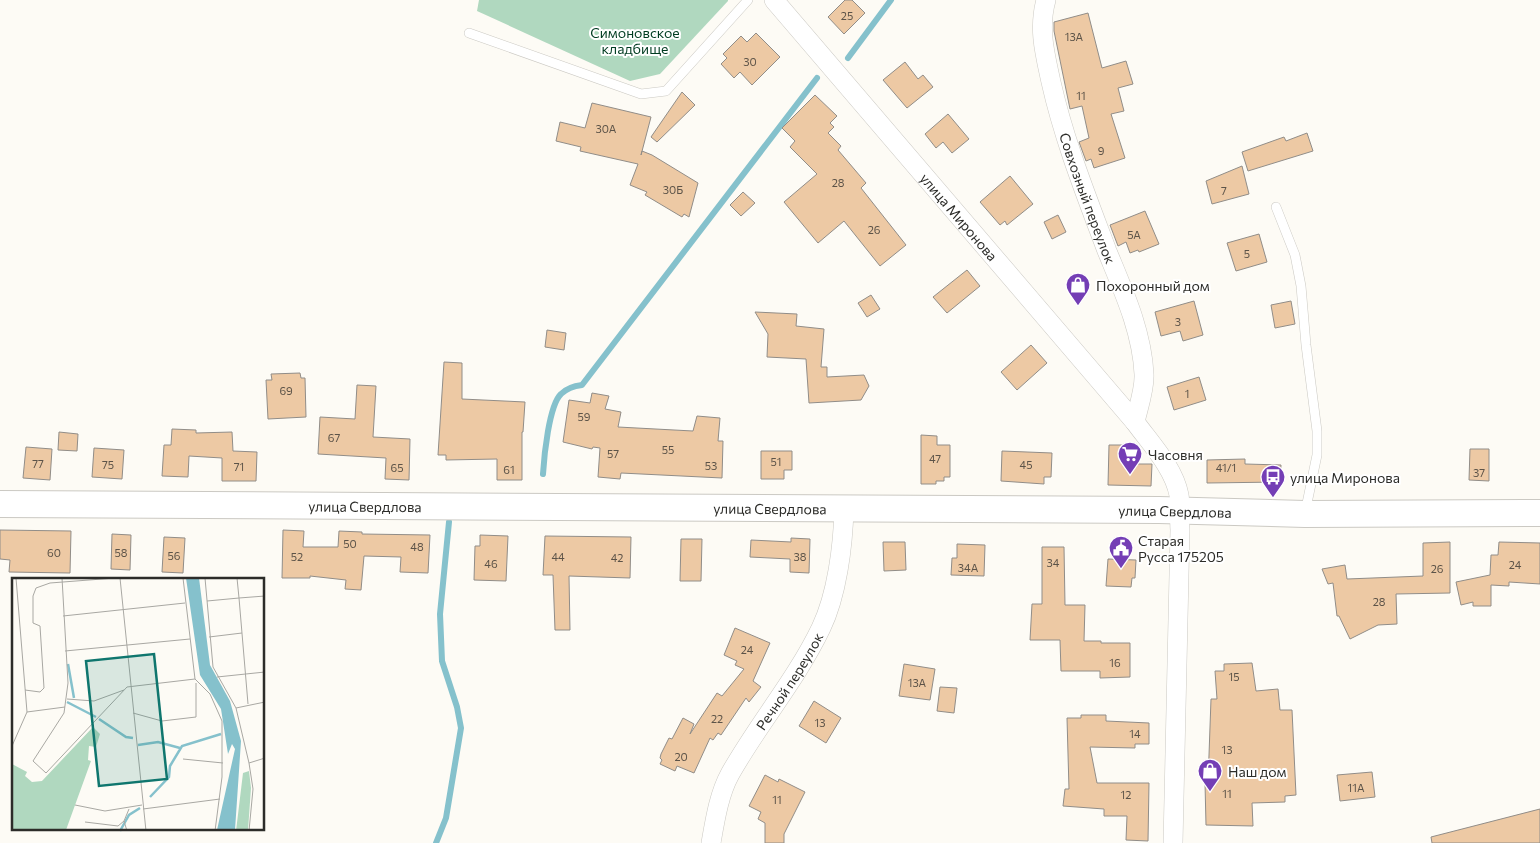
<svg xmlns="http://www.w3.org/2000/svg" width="1540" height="843" font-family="Commissioner,sans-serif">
	<rect width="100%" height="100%" fill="#fdfbf5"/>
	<path fill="#b0d8bf" d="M479 0H728V1L660 74 630 81 477 11Z"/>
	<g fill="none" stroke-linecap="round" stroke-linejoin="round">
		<g stroke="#85c1cc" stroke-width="6">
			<path d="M848 58 891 0"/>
			<path d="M543 474C544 457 549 405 561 394 567 388 574 386 582 385L817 78"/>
			<path d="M436 843 446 818 461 728 457 707 442 661 440 614 449 522"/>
		</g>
	</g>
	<g fill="#edc9a4" stroke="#918d88">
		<path d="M845 0H852L865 13 844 34 828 17Z"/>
		<path d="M1088 13 1102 68 1126 61 1133 84 1118 88 1124 111 1111 114 1125 158 1094 168 1091 159 1086 161 1079 142 1089 138 1082 106 1070 109 1054 31V22Z"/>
		<path d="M756 33 780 57 752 85 740 72 734 78 721 64 727 58 723 54 741 36 747 42Z"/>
		<path d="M905 62 918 79 923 75 933 87 907 108 883 80Z"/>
		<path d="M682 92 695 105 657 142 651 137Z"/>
		<path d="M815 95 837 116 830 123 834 127 828 133 841 146 838 150 866 183 861 188 906 245 880 266 844 221 818 243 784 202 817 174 790 147 795 141 782 128Z"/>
		<path d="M592 103 651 117 641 155 642 151 652 155 698 183 689 217 684 214 682 217 645 195 647 192 630 185 638 164 580 151 581 147 556 141 560 122 585 128Z"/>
		<path d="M948 114 969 139 952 153 943 142 936 148 925 134Z"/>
		<path d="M1307 133 1313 151 1248 171 1242 152 1284 137 1286 141Z"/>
		<path d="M1242 166 1249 194 1212 204 1206 181Z"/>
		<path d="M1010 176 1033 204 1007 225 1005 221 1000 225 980 202Z"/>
		<path d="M743 192 755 203 741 216 730 205Z"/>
		<path d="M1145 211 1159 244 1139 252 1138 250 1130 253 1126 242 1118 246 1110 225Z"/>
		<path d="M1058 215 1066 232 1052 239 1044 222Z"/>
		<path d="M1259 234 1267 262 1236 271 1227 243Z"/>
		<path d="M967 270 980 286 947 313 933 297Z"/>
		<path d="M871 295 880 309 867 317 858 303Z"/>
		<path d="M1194 301 1203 335 1183 341 1180 331 1161 336 1155 312Z"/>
		<path d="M1291 301 1295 324 1275 328 1271 305Z"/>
		<path d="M755 312 797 314 796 326 824 329 821 367H827V377L864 375 869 386 861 400 809 403 806 359 767 357 768 334Z"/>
		<path d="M547 330 566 333 564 350 545 347Z"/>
		<path d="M1031 345 1047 363 1017 390 1001 372Z"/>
		<path d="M444 362 462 363V399L525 402 523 432H522V480H497V459L446 460V455H438Z"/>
		<path d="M300 373 301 378H305L306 417 268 419 266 380H272L271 374Z"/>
		<path d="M1199 377 1206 400 1174 410 1167 387Z"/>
		<path d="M357 385 376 386 373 437 410 439 409 480 385 479 386 458 318 454 320 417 355 419Z"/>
		<path d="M592 393 609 396 605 409 621 412 618 427 693 431 697 416 720 418 718 441H723L722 478 621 473 620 479 598 477 600 448 593 447 592 449 563 442 569 400 590 403Z"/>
		<path d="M172 429 196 430V433L232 432 233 451 257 452 256 481H222V458L189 456 188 477 162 476 164 445H171Z"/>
		<path d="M59 432 78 434 77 451 58 450Z"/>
		<path d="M921 435 937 436V445H950V477H944V481H936V484H921Z"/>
		<path d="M1109 445H1138V464H1152L1151 486 1108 485Z"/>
		<path d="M26 447 52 449 50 480 23 478Z"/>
		<path d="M94 448 124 450 122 479 92 477Z"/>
		<path d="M1470 449H1489V481L1469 480Z"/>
		<path d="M761 451H792V470H784V479H761Z"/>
		<path d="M1002 451 1052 453 1051 477H1044V484L1001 481Z"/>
		<path d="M1245 459V464L1281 465 1280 482 1207 483V460Z"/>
		<path d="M0 530 71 531 70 573 9 572 10 560 0 559Z"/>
		<path d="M283 530 304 531 303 547H338L339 531 362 532V534L430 535 428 573 400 572 401 557 364 556 361 590 345 589 346 580 310 576V578H282Z"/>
		<path d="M112 534 131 535 130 570 111 569Z"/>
		<path d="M480 535 508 536 506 581 474 580 475 546H480Z"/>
		<path d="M545 536 631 537 630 578 569 576 570 630H555L553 575H543Z"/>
		<path d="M164 537 185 538 183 573 162 572Z"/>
		<path d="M791 538 810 539 809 573 790 572V559L750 557 751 540 791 542Z"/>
		<path d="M681 539H702L701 581H680Z"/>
		<path d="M883 542H905L906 570 884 571Z"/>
		<path d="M1450 542V593L1396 594 1397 624 1378 625 1350 639 1339 616H1337L1333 583 1328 584 1322 569 1345 565 1347 579 1423 576V543Z"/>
		<path d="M1499 542 1540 543V584L1509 582V586L1491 585V606H1473V602L1461 605 1456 582 1490 575 1491 555H1498Z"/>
		<path d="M957 544 985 545 984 576 951 575 952 558H957Z"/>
		<path d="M1042 547H1064L1065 605H1085L1084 641H1101V643H1130V677L1100 678V671H1061L1060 640H1030L1032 604H1042Z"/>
		<path d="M1108 559 1136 560 1135 578H1132L1131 587 1106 586Z"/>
		<path d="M735 628 770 643 753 681 761 687 749 702 746 698 721 735 718 733 713 740 710 738 694 773 677 766 675 771 660 764 662 760 660 758 661 754 669 738 672 739 683 718 694 724 690 734 717 693 722 696 744 669 735 665 737 661 724 655Z"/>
		<path d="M1252 663 1256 691 1278 689 1280 710H1292L1296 795 1285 796V802L1252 803 1253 826 1206 825 1205 783H1208L1211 699H1217L1215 671H1224V664Z"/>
		<path d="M904 664 935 669 930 700 899 696Z"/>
		<path d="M940 687 957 688 954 713 937 711Z"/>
		<path d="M814 701 841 718 826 743 799 726Z"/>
		<path d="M1081 715H1106V721L1149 723V744H1135V748L1090 747 1097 783H1149L1148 841 1126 840 1127 816H1104V809L1063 806 1065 789H1069L1067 718H1081Z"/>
		<path d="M1372 772 1375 797 1340 801 1337 775Z"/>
		<path d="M765 775 778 782 779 779 805 792 784 834V843H765V823L758 819 761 812 749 806Z"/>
		<path d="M1540 809V843H1432L1431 837Z"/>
	</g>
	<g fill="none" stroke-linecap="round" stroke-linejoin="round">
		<defs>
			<g id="lane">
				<path d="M469 33 641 94 666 91 748 0"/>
				<path d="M1276 207 1295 255 1301 286 1306 345 1317 431V455L1305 513"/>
			</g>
			<g id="street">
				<path id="s1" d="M774 0 1135 422C1151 444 1174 468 1179 495 1181 506 1179 519 1180 530L1173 843"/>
				<path id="s2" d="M1046 0C1038 29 1045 54 1051 82 1064 140 1086 195 1107 251 1123 290 1142 331 1144 374 1145 389 1138 408 1135 422"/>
				<path id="s3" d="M711 843C715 820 719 794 730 774 758 724 796 680 821 628 837 595 843 546 844 509"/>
			</g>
			<g id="secondary">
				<path id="s4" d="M0 504 1159 510 1305 514 1540 513"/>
			</g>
		</defs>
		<use href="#lane" stroke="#cbc9c3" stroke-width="10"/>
		<use href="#street" stroke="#cbc9c3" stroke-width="20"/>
		<use href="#secondary" stroke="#cbc9c3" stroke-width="28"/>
		<use href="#lane" stroke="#fff" stroke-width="9"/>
		<use href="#street" stroke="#fff" stroke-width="19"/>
		<use href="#secondary" stroke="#fff" stroke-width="26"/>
	</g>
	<defs>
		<symbol id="shop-pin" viewBox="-11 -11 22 30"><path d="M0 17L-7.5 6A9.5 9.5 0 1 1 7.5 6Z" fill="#743eb5" stroke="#fff"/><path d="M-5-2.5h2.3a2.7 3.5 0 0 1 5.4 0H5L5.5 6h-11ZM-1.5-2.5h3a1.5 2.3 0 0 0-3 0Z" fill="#fff"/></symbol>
		<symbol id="supermarket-pin" viewBox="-11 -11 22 30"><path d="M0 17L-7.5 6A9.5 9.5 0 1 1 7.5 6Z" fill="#743eb5" stroke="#fff"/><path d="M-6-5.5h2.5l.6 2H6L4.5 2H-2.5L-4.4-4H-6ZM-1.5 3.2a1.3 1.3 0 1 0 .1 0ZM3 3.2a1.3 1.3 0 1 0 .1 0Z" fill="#fff"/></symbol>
		<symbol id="bus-pin" viewBox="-11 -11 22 30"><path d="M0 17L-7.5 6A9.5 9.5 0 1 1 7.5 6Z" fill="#743eb5" stroke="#fff"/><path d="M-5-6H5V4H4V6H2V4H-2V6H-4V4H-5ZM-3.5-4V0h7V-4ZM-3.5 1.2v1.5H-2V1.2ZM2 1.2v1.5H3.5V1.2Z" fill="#fff"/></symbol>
		<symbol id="civic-pin" viewBox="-11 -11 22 30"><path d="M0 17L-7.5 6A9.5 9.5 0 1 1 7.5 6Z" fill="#743eb5" stroke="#fff"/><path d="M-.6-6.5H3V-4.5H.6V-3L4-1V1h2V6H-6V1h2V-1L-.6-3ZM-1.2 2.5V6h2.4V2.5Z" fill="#fff"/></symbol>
	</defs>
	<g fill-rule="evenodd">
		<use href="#shop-pin" x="1064" y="271" width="28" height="38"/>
		<use href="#supermarket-pin" x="1116" y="440" width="28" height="38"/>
		<use href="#bus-pin" x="1259" y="463" width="28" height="38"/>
		<use href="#civic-pin" x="1107" y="534" width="28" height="38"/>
		<use href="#shop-pin" x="1196" y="757" width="28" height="38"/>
	</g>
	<g text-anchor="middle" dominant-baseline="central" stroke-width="4" stroke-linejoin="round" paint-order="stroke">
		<g font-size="11" fill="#5c5348">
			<text x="847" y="15">25</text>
			<text x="1074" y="36">13А</text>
			<text x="750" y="61">30</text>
			<text x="1081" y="95">11</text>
			<text x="606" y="128">30А</text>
			<text x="1101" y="150">9</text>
			<text x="838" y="182">28</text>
			<text x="673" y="189">30Б</text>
			<text x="1224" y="190">7</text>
			<text x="874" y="229">26</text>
			<text x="1134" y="234">5А</text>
			<text x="1247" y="253">5</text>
			<text x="1178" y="321">3</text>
			<text x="286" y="390">69</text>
			<text x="1187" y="393">1</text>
			<text x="584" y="416">59</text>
			<text x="334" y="437">67</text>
			<text x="668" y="449">55</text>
			<text x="613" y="453">57</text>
			<text x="935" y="458">47</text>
			<text x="776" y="461">51</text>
			<text x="38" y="463">77</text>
			<text x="108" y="464">75</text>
			<text x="1026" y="464">45</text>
			<text x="711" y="465">53</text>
			<text x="239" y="466">71</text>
			<text x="397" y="467">65</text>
			<text x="1226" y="467">41/1</text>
			<text x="509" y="469">61</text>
			<text x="1479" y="472">37</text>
			<text x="350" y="543">50</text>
			<text x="417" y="546">48</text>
			<text x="54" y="552">60</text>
			<text x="121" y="552">58</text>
			<text x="174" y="555">56</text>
			<text x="297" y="556">52</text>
			<text x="558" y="556">44</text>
			<text x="800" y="556">38</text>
			<text x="617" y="557">42</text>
			<text x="1053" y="562">34</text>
			<text x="491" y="563">46</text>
			<text x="1515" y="564">24</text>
			<text x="968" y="567">34А</text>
			<text x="1437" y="568">26</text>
			<text x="1379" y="601">28</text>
			<text x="747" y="649">24</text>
			<text x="1115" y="662">16</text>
			<text x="1234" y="676">15</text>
			<text x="917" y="682">13А</text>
			<text x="717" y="718">22</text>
			<text x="820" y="722">13</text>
			<text x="1135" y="733">14</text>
			<text x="1227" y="749">13</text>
			<text x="681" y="756">20</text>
			<text x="1356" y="787">11А</text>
			<text x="1227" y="793">11</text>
			<text x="1126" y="794">12</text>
			<text x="777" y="799">11</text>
		</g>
		<g font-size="14" fill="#003c21" stroke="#fff">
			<text x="635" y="32">Симоновское<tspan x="635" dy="16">кладбище</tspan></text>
		</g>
		<g font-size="14" fill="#2c2c29" stroke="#fff">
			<text stroke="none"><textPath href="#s2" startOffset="205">Совхозный переулок</textPath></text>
			<text stroke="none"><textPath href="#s1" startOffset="285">улица Миронова</textPath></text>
			<text stroke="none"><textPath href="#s4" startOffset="365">улица Свердлова</textPath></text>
			<text stroke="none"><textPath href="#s4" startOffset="770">улица Свердлова</textPath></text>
			<text stroke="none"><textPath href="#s4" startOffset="1175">улица Свердлова</textPath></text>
			<text stroke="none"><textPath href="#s3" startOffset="182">Речной переулок</textPath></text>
		</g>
		<g font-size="14" fill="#2c2c29" stroke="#fff" text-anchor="start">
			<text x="1096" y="285">Похоронный дом</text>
			<text x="1148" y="454">Часовня</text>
			<text x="1290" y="477">улица Миронова</text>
			<text x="1138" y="540">Старая<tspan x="1138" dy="16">Русса 175205</tspan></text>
			<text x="1228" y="771">Наш дом</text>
		</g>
	</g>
	<g transform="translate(12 578)">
		<rect width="252" height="252" fill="#fdfbf5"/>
		<path d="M81 149 88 156 84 169 77 168 76 182 79 183 54 252H0V186L15 194 13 198 20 204 30 203ZM237 193 239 210 236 252 224 253 231 195Z" fill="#b0d8bf"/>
		<path d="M174 0H187L198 87 218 123 229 163 223 252H205L223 171 220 166 216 176 209 131 188 97Z" fill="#85c1cc"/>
		<path fill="none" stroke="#85c1cc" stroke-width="2.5" d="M56 86 62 120M55 124 84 139M87 141 114 159 121 160M126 167 146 164 168 170M138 219 157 199 158 188 170 168 209 156M108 253 117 237 128 230"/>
		<path fill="none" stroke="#a9a8a3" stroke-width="1" d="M50 0 56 105 52 135 21 183 34 195 115 109 183 101M108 0 134 253M171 0 183 101 198 116 210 143V199L203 253M193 0 201 89 224 130 237 185 241 211 237 253M225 0 227 20 253 18M195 23 227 20 236 126M51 38 173 25M197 59 230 55M53 73 178 61M205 99 253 94M13 112 28 114 32 110 28 48 21 45V18L24 10 38 5 103 0M55 121 82 123 112 112M224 130 253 124M15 134 53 129M121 135 150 143 184 139V105M0 168 15 134 4 0M171 181 211 185M237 185 253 180M63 227 93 233 130 227M131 231 208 221M73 244 106 248 112 243M115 253 112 243 117 231"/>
		<path fill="#0f766e" fill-opacity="0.15" stroke="#0f766e" stroke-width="2.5" d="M142 76 155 201 87 208 74 83Z"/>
		<rect width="252" height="252" fill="none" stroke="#2c2c29" stroke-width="2.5"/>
	</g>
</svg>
